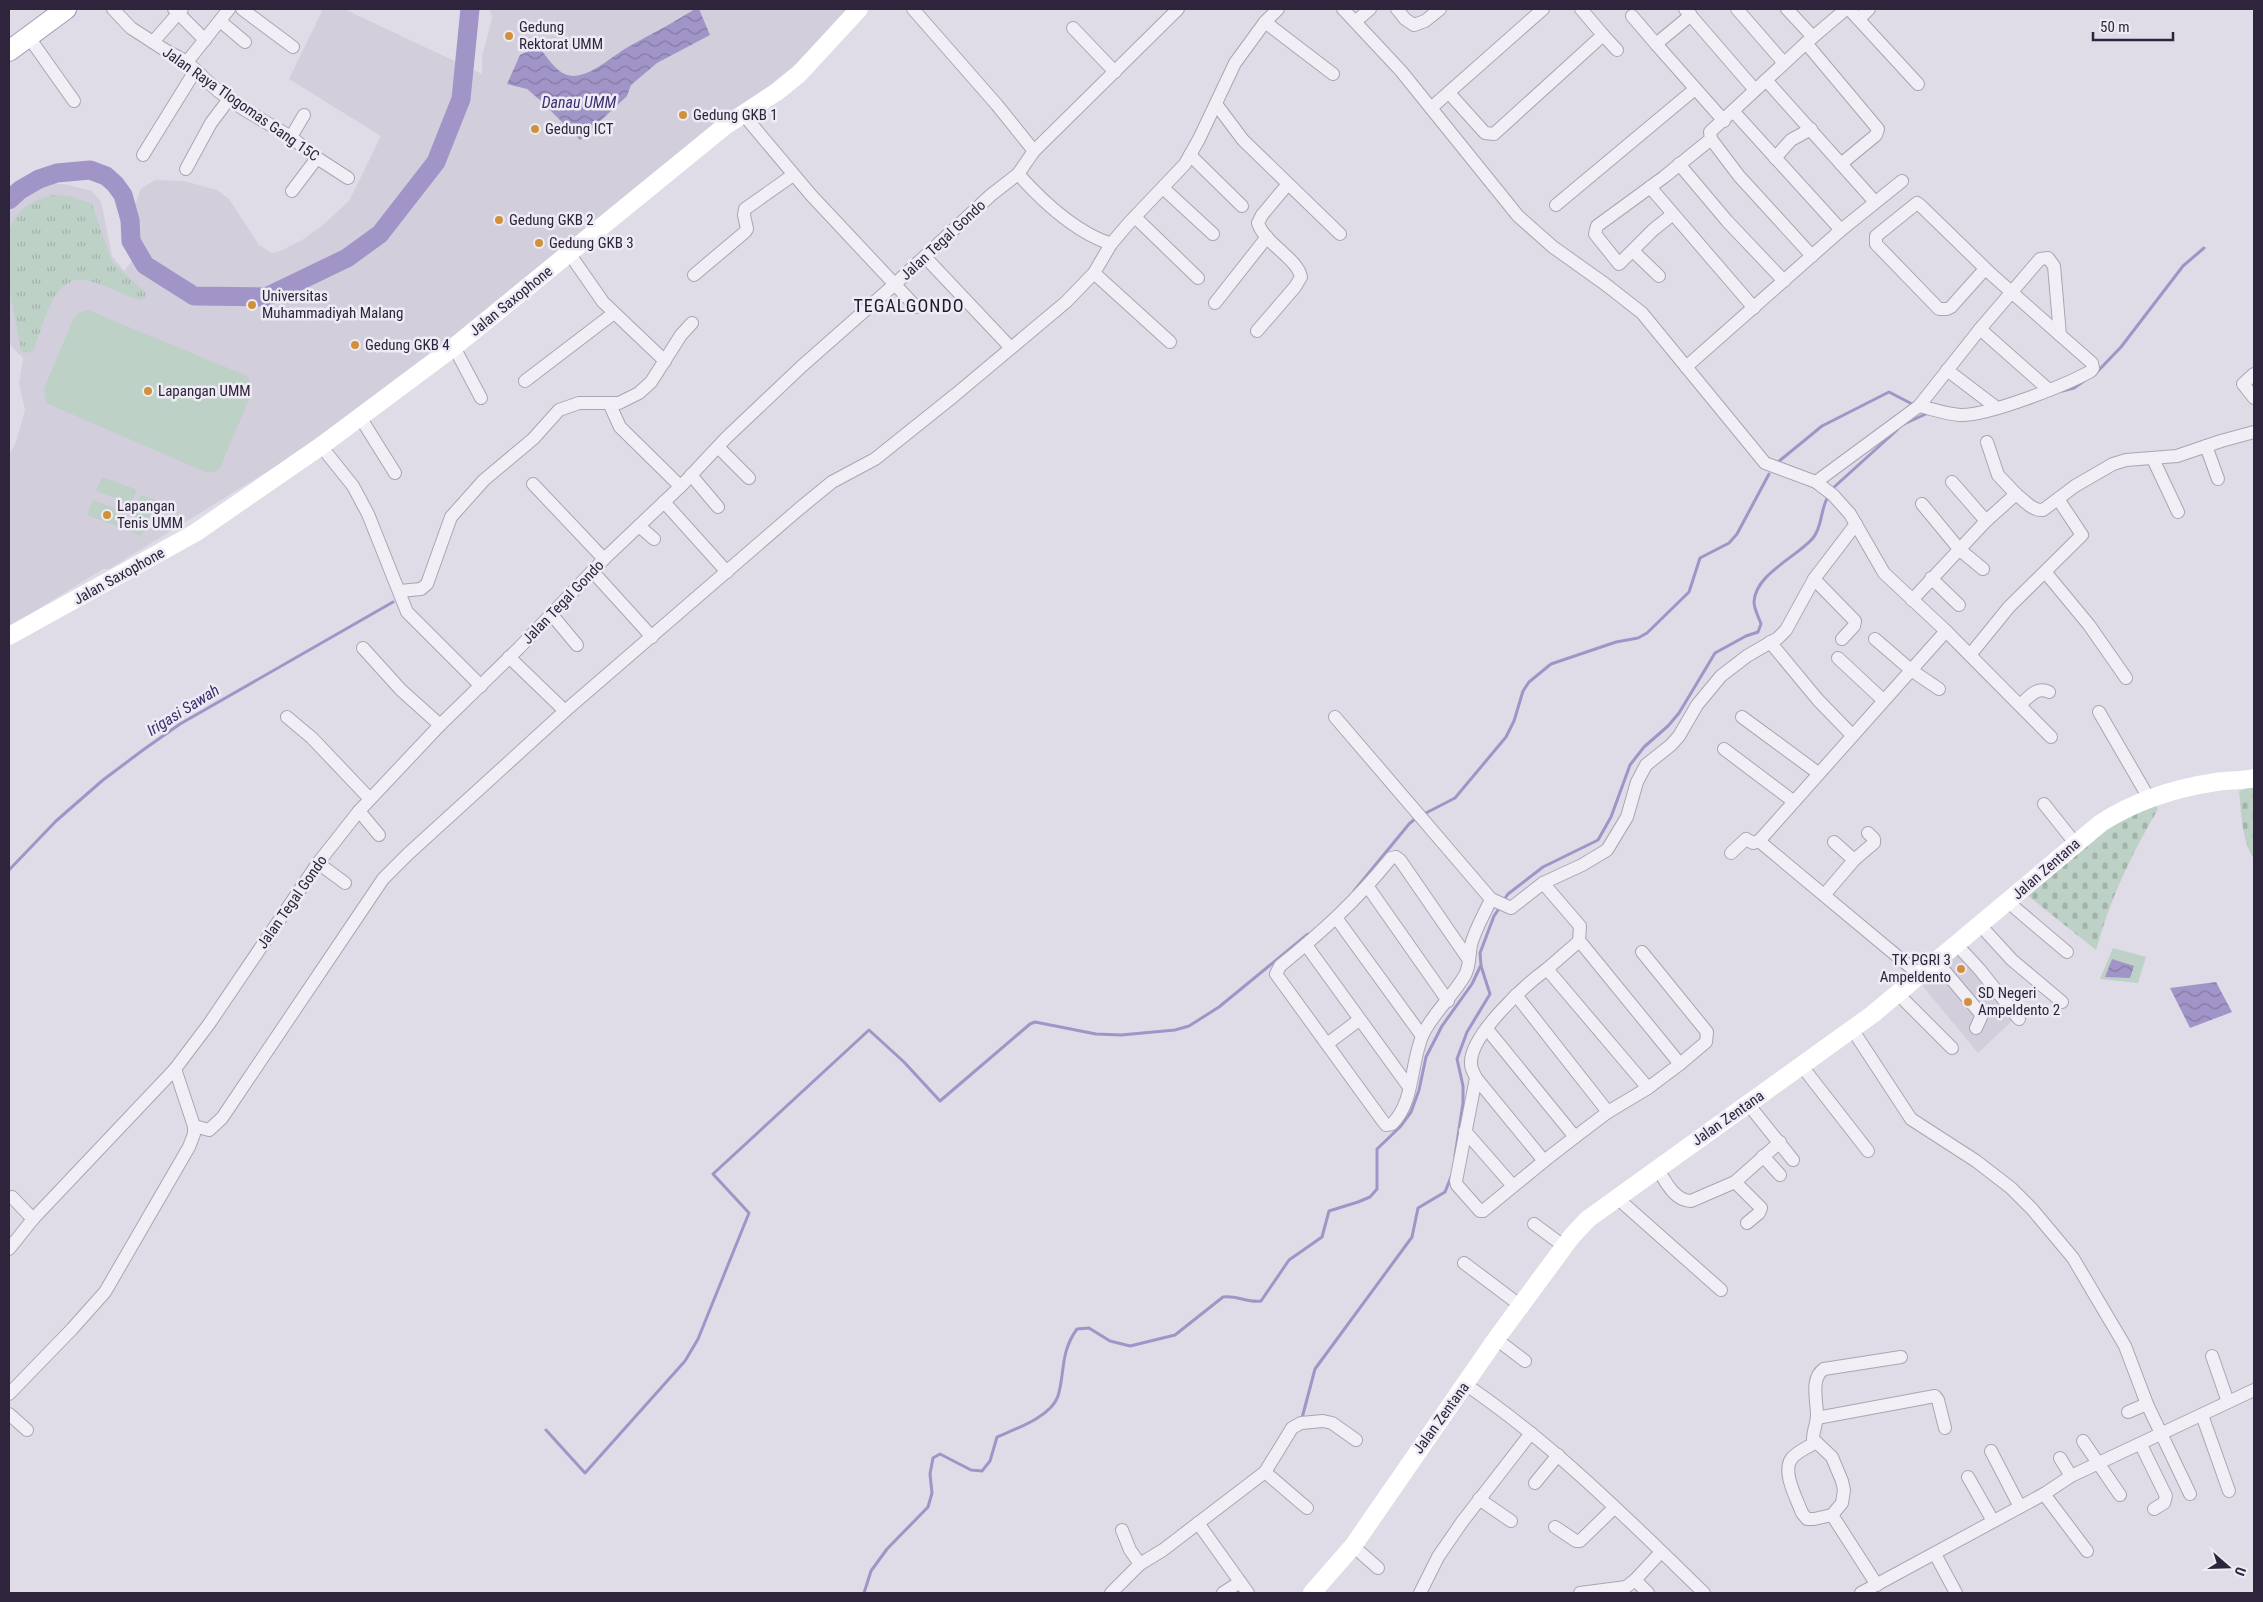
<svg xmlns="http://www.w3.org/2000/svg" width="2263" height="1602" font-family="'Roboto Condensed',sans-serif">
	<defs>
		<pattern id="cemetery-stones" width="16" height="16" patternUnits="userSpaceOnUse" patternTransform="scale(1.25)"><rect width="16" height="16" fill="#bdd1c6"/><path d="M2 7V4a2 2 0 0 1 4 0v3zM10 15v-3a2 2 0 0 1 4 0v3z" fill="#a3b3ab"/></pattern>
		<pattern id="park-tufts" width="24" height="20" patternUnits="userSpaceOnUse" patternTransform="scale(1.25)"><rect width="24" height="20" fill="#bdd1c6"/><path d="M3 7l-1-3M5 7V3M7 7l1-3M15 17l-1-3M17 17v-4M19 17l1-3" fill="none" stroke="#a3b3ab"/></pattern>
		<pattern id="water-waves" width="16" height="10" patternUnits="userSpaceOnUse" patternTransform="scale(1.25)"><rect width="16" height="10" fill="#a195c8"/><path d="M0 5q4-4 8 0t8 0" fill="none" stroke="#8479a4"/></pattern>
	</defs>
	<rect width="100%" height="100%" fill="#dfdce7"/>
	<g fill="#d2cedc">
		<path d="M323 9H344L482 74V56L492 19 490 9H852L797 63 626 202 439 348 431 352 296 454 109 569H103L9 627V455L16 442 25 410 19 384 23 358 11 346 9 339V212L19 202 45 184H64L92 191 100 200 102 206 112 256 124 271 139 252 135 229V204L141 189 155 180 184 181 217 190 229 199 259 245 272 253 280 251 302 240 323 225 349 201 381 136 289 79Z"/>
		<path d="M1958 953 2014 1019 1978 1053 1922 985Z"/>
	</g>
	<g fill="#bdd1c6">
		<path d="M88 310 247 376 251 385 252 392 219 470 208 473 46 403 44 389 74 317 79 313Z"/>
		<path d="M102 477 135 489 136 491 131 504 96 491Z"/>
		<path d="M141 495 156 500 141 536 128 530Z"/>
		<path d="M93 500 126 513 122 528 87 515Z"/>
		<path d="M2113 948 2146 957 2138 983 2100 979Z"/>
	</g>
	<g fill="url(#cemetery-stones)">
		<path d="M2254 786V858C2242 844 2241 809 2239 791Z"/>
		<path d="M2155 804 2158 809C2131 855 2110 899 2096 950L2027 895 2093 835Z"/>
	</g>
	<path fill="url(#park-tufts)" d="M53 195 70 196 92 204 112 262 145 292 146 297 139 300C122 294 102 283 84 280 52 275 43 329 33 351L25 353 21 351 9 288V228L15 218 25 207 37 200Z"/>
	<g fill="url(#water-waves)">
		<path d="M695 9H699L710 35 657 63 631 85 627 96 580 140 541 101 527 89 507 84 520 55 531 50 542 51C550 61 559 76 574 76 593 75 612 56 628 47 651 34 673 23 695 9Z"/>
		<path d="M2112 959 2134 966 2130 978 2105 977Z"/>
		<path d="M2216 982 2232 1012 2190 1028 2170 988Z"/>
	</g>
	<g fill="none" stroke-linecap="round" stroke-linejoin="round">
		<g stroke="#a195c8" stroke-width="3">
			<path d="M2097 372 2121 347 2183 266 2204 248"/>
			<path d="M2062 391 2074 388 2084 381"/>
			<path d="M1904 424 1928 413"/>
			<path d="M1778 462 1822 426 1889 392 1914 405"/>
			<path d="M1832 489 1897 430"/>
			<path d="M1422 815 1455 798 1506 737 1514 721 1523 691 1529 682 1551 664 1616 642 1638 638 1647 633 1689 592 1700 558 1729 543 1737 534 1769 474"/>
			<path d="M9 870 56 821 103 780 143 750 180 724 393 602"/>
			<path d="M1354 891 1409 824 1416 818"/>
			<path d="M1503 901 1508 894 1543 867 1598 840 1611 817 1630 765 1644 747 1668 726 1679 713 1715 653 1746 636 1758 632 1761 624C1759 618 1754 609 1754 602 1755 574 1797 557 1813 538 1823 526 1820 508 1829 495"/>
			<path d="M1455 1156 1463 1103V1086L1457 1059 1467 1032 1490 994 1481 966"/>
			<path d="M1302 1418 1315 1369 1412 1237 1418 1208 1445 1192 1451 1177"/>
			<path d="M546 1430 585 1473 685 1361 698 1339 749 1213 713 1174 869 1030 904 1062 940 1101 1030 1024 1035 1022 1096 1034 1121 1035 1175 1030 1189 1026 1219 1007 1308 934"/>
			<path d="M864 1593 871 1571 887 1549 928 1507 932 1493 930 1474 933 1458 940 1454 971 1470 982 1471 990 1461 997 1437C1015 1429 1051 1417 1058 1396 1065 1373 1060 1352 1077 1329L1089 1328 1110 1341 1130 1346 1175 1335 1223 1297C1237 1295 1247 1303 1261 1301L1289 1260 1322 1237 1329 1211 1358 1202 1370 1197 1377 1189V1149L1400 1127 1411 1112 1419 1090 1426 1057 1442 1026 1472 984 1481 965 1480 953 1494 916 1500 907"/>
		</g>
		<path stroke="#a195c8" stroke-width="19" d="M9 200 20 190 39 179 57 173 90 170 106 176 115 184 123 195 130 220 131 241 145 265 194 296 266 297 347 258 380 234 436 162 461 99 470 9"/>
		<defs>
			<g id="street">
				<path d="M113 9 131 28 165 50 187 62 218 91 245 110 291 137 317 158 348 178"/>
				<path d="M174 9 205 40"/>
				<path d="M242 9 293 47"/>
				<path d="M913 9 997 105 1034 151"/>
				<path d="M1343 9 1401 71 1518 216 1553 247 1605 284 1642 313 1765 463 1816 482 1833 495 1850 514 1884 573 1946 631 1759 841 1921 976"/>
				<path d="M1397 9 1405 19 1414 25 1425 21 1440 9"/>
				<path d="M1685 9 1755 90"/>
				<path d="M1737 9 1784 63"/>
				<path d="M1787 9 1813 37"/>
				<path d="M1849 9 1918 84"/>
				<path d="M1691 15 1656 44 1724 121"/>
				<path d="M1632 16 1656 44"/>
				<path d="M1859 19 1869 9"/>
				<path d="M220 21 245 42"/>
				<path d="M1356 21 1370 9"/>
				<path d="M1265 22 1333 74"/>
				<path d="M1073 28 1115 72"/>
				<path d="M1603 35 1617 50"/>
				<path d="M28 36 74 101"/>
				<path d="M153 42 182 9"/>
				<path d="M1806 43 1878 129 1876 135 1841 164"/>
				<path d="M187 62 229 9"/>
				<path d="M1766 80 1875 202"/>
				<path d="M1449 93 1485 133 1494 134 1603 35 1581 9"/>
				<path d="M1216 104 1243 140 1340 234"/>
				<path d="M1431 108 1543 9"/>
				<path d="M1733 111 1841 230"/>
				<path d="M742 113 811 195 916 307"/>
				<path d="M291 137 304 115"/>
				<path d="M1711 139 1739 176 1812 256"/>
				<path d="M143 155 195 71"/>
				<path d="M1190 155 1242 206"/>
				<path d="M1775 158 1791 140 1811 129"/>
				<path d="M1679 164 1727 221 1784 281"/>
				<path d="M186 169 211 123 229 99"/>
				<path d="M1018 174C1043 202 1075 232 1111 244"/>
				<path d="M1650 187 1754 308"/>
				<path d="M1163 188 1213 234"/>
				<path d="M292 191 317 158"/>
				<path d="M1556 205 1695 89"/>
				<path d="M1673 214 1653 230 1619 264 1595 234 1597 226 1664 177 1711 139 1710 132 1806 43 1846 9"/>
				<path d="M1135 217 1198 278"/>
				<path d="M1633 251 1659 276"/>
				<path d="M569 253 603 302 665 361"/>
				<path d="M925 257 1011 348"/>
				<path d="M1985 269 1951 307 1947 309H1939L1876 244V236L1917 203 1920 205 1991 274 2060 335"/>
				<path d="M1094 273 1170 342"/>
				<path d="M694 275 745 232 747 229 744 215 745 209 793 175"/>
				<path d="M1215 303 1267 237"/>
				<path d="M1980 329 2049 390"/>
				<path d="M1257 331 1295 287 1301 277C1298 259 1264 243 1258 223L1262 215 1288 184"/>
				<path d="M454 347 481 398"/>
				<path d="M1686 367 1841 230 1902 181"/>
				<path d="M1947 370 1997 408"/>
				<path d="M2254 374 2243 384 2254 398"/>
				<path d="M525 381 614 313"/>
				<path d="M609 403 620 427 680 486"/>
				<path d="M360 417 395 473"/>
				<path d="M1987 442 1998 475 2016 494"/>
				<path d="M321 446 353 486 368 514 407 612 481 686"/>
				<path d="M2206 446 2218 479"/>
				<path d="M718 447 749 478"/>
				<path d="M2153 459 2178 512"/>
				<path d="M691 475 718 507"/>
				<path d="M1816 482 1919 406 1980 329 2040 259 2048 258 2054 266 2060 335 2092 363 2093 368 2091 371C2066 385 1988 416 1960 415 1946 414 1932 409 1919 406"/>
				<path d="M1952 482 1986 521"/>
				<path d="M533 484 604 559"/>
				<path d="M664 502 727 572"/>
				<path d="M1922 504 1960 550 1983 569"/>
				<path d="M639 526 654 539"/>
				<path d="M593 572 652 637"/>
				<path d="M2046 573 2089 625 2126 678"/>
				<path d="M1931 578 1959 605"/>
				<path d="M1814 579 1855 621 1854 626 1842 639"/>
				<path d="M400 591 421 589 427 584 451 517 484 480 533 439 559 410 579 403H619L639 393 651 382 681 335 692 323"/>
				<path d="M1912 600 1986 521 2016 494C2024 500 2032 511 2043 510L2075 486 2113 464 2126 460 2177 456 2221 441 2254 432"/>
				<path d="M552 615 577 645"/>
				<path d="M1946 631 2051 737"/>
				<path d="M1875 639 1911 670 1939 689"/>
				<path d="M1770 642 1818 700 1852 735"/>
				<path d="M363 648 401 690 440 725"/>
				<path d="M1970 655 2009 607 2082 535 2058 499"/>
				<path d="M509 657 565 711"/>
				<path d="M1838 658 1883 700"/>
				<path d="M2020 705C2029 697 2037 686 2049 692"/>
				<path d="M2099 712 2150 800"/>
				<path d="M287 717 312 738 370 799"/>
				<path d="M1335 717 1491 899 1511 908 1543 883 1582 865 1607 850 1627 817 1637 782 1646 765 1671 745 1679 736 1697 705 1721 676 1747 656 1778 638 1786 630 1814 579 1856 524"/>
				<path d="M1742 717 1818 773"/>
				<path d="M1724 749 1793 801"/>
				<path d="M2044 804 2075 843"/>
				<path d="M359 811 379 835"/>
				<path d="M1834 842 1854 860"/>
				<path d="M1731 853 1746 839 1753 843 1759 841"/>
				<path d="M318 863 345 883"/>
				<path d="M1543 883 1580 926 1579 942"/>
				<path d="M1368 887 1448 1001"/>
				<path d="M1825 894 1854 860 1874 843V839L1868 833"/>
				<path d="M2008 902 2067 952"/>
				<path d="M1337 919 1422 1036"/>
				<path d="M1980 925 2012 960 2062 1002"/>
				<path d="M1306 945 1409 1087"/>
				<path d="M1957 945 1980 970 2019 1019"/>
				<path d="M1642 952 1707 1032 1706 1042 1680 1064"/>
				<path d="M1469 960 1400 860 1396 857 1391 858C1356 901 1323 931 1280 966L1276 974 1382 1120 1386 1125 1392 1124C1415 1101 1410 1063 1423 1034 1434 1012 1453 996 1465 975 1470 966 1469 955 1471 945 1475 929 1485 913 1491 899"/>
				<path d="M1937 962 1980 1013 1981 1017 1976 1028"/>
				<path d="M1547 969 1577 943 1582 944 1680 1064 1648 1088"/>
				<path d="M1897 993 1952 1048"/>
				<path d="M1516 995 1608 1112 1575 1137"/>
				<path d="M1487 1029 1575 1137 1544 1161"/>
				<path d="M1852 1029 1911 1119 1976 1161 2011 1188 2032 1209 2073 1258 2125 1346 2147 1404 2190 1494"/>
				<path d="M1327 1044 1359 1020"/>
				<path d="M1801 1065 1868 1151"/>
				<path d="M1476 1078 1456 1181 1457 1185 1480 1211H1483L1544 1161 1476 1078C1474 1073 1471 1069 1471 1064 1469 1036 1525 985 1547 969L1648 1088 1608 1112"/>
				<path d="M1748 1104 1793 1160"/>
				<path d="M194 1126 209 1130 222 1118 383 879 408 854 565 711 799 509 832 482 875 459 955 395 1066 302 1094 273 1111 244 1128 224 1185 164 1199 139 1235 63 1265 22 1278 9"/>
				<path d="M1465 1131 1513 1186"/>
				<path d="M1763 1156 1780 1175"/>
				<path d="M1657 1168C1665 1180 1674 1201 1691 1201L1735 1182 1780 1142"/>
				<path d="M1735 1182 1761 1208 1759 1213 1747 1223"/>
				<path d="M12 1197 33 1219"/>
				<path d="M1616 1197 1721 1290"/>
				<path d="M1534 1224 1565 1247"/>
				<path d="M9 1249 33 1219 175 1069 209 1024 318 863 359 811 440 725 519 648 604 559 682 485 726 438 802 366 895 284 991 195 1018 174 1034 151 1178 9"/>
				<path d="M1464 1263 1521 1306"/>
				<path d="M1496 1339 1525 1361"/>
				<path d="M2212 1356 2228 1402"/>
				<path d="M1465 1384C1553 1444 1628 1519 1704 1593"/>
				<path d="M9 1394 72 1329 105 1292 189 1147 194 1134V1126L175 1069"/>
				<path d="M2128 1412 2147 1404"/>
				<path d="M9 1414 27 1430"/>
				<path d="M2202 1415 2229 1491"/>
				<path d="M1817 1418 1935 1396 1938 1400 1945 1428"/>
				<path d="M2083 1441 2120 1495"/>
				<path d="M1815 1443C1808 1447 1798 1451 1792 1458 1781 1471 1797 1499 1802 1513L1807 1519H1814L1832 1515"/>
				<path d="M2141 1445 2166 1496 2164 1503 2154 1509"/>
				<path d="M1991 1451 2020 1507"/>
				<path d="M2060 1458 2071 1476"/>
				<path d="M1265 1472 1307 1508"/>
				<path d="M1968 1477 1993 1521"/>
				<path d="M1535 1483 1558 1455"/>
				<path d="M2044 1494 2087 1551"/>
				<path d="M1479 1499 1511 1521"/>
				<path d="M1198 1523 1248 1593"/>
				<path d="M1555 1527 1576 1541H1580L1614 1508"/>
				<path d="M1122 1530 1130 1550 1140 1564"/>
				<path d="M1353 1546 1378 1568"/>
				<path d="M1935 1554 1956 1593"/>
				<path d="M1635 1580 1648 1593"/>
				<path d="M1877 1585 1832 1515 1842 1503 1844 1490 1842 1481 1832 1457 1813 1439C1813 1431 1817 1423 1817 1415 1817 1401 1810 1378 1824 1369L1901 1357"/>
				<path d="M1111 1593 1140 1564 1163 1550 1265 1472 1292 1428 1301 1423 1323 1421 1332 1423 1356 1440"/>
				<path d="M1223 1593 1240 1582"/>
				<path d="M1420 1593 1438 1557 1462 1522 1531 1433"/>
				<path d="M1580 1593 1626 1587 1635 1580 1661 1552"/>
				<path d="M1861 1593 2044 1494 2071 1476 2254 1390"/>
			</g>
			<path id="primary" d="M9 51 66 9"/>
		</defs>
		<use href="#street" stroke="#aaa5b4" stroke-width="14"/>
		<use href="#primary" stroke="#a29bb3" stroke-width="22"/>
		<use href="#street" stroke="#f1eff5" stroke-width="12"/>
		<g stroke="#fff" stroke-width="18">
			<path d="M9 636 195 533 321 446 454 347 725 126 778 91 799 74 859 9"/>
			<path d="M1312 1593 1353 1546 1496 1339 1572 1236 1588 1219 1873 1014 2101 823C2135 801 2176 788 2216 782 2229 780 2242 781 2254 778"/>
		</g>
		<use href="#primary" stroke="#fff" stroke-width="20"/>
	</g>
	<g fill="#d1903b" stroke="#eeebf4" stroke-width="2">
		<circle cx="509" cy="36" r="5"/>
		<circle cx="683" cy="115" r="5"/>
		<circle cx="535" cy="129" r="5"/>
		<circle cx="499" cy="220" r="5"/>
		<circle cx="539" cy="243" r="5"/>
		<circle cx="252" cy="305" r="5"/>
		<circle cx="355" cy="345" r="5"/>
		<circle cx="148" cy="391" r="5"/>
		<circle cx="107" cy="515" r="5"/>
		<circle cx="1961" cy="969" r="5"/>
		<circle cx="1968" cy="1002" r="5"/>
	</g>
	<g text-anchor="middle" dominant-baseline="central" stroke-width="5" stroke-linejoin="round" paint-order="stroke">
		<g font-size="15" fill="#2e253d" stroke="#eeebf4" text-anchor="start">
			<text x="519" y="27">Gedung<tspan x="519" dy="17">Rektorat UMM</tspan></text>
			<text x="693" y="115">Gedung GKB 1</text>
			<text x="545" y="129">Gedung ICT</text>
			<text x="509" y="220">Gedung GKB 2</text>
			<text x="549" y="243">Gedung GKB 3</text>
			<text x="262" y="296">Universitas<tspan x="262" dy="17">Muhammadiyah Malang</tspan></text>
			<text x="365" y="345">Gedung GKB 4</text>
			<text x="158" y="391">Lapangan UMM</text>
			<text x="117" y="506">Lapangan<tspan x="117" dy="17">Tenis UMM</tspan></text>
			<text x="1951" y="960" text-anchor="end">TK PGRI 3<tspan x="1951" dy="17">Ampeldento</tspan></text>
			<text x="1978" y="993">SD Negeri<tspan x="1978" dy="17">Ampeldento 2</tspan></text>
		</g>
		<g font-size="15" fill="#2e253d" stroke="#eeebf4">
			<text transform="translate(241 104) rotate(35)">Jalan Raya Tlogomas Gang 15C</text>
			<text transform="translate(943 240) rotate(-43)">Jalan Tegal Gondo</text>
			<text transform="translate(511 301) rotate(-39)">Jalan Saxophone</text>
			<text transform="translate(119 576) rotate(-29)">Jalan Saxophone</text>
			<text transform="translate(563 602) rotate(-46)">Jalan Tegal Gondo</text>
			<text transform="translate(2046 869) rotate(-41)">Jalan Zentana</text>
			<text transform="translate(292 902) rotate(-55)">Jalan Tegal Gondo</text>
			<text transform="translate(1728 1118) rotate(-35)">Jalan Zentana</text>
			<text transform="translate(1441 1418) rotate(-54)">Jalan Zentana</text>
		</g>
		<g font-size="16" font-style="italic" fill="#412f72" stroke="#eeebf4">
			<text x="579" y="102">Danau UMM</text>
			<text transform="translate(183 710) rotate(-32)">Irigasi Sawah</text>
		</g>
		<g font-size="18" letter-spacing="1" fill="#20182e" stroke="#eeebf4">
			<text x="909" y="305">TEGALGONDO</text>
		</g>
	</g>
	<rect width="2263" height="1602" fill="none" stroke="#2e253d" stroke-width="20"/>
	<g transform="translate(2228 1567) rotate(110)" stroke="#eeebf4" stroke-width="4" paint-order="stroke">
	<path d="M0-4L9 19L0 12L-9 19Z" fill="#2e253d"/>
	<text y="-8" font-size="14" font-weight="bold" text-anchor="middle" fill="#2e253d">U</text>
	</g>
	<path d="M2093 32v8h80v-8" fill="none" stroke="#2e253d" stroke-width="2.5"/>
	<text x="2100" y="32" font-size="15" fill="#2e253d" stroke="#eeebf4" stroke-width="4" paint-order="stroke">50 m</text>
</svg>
